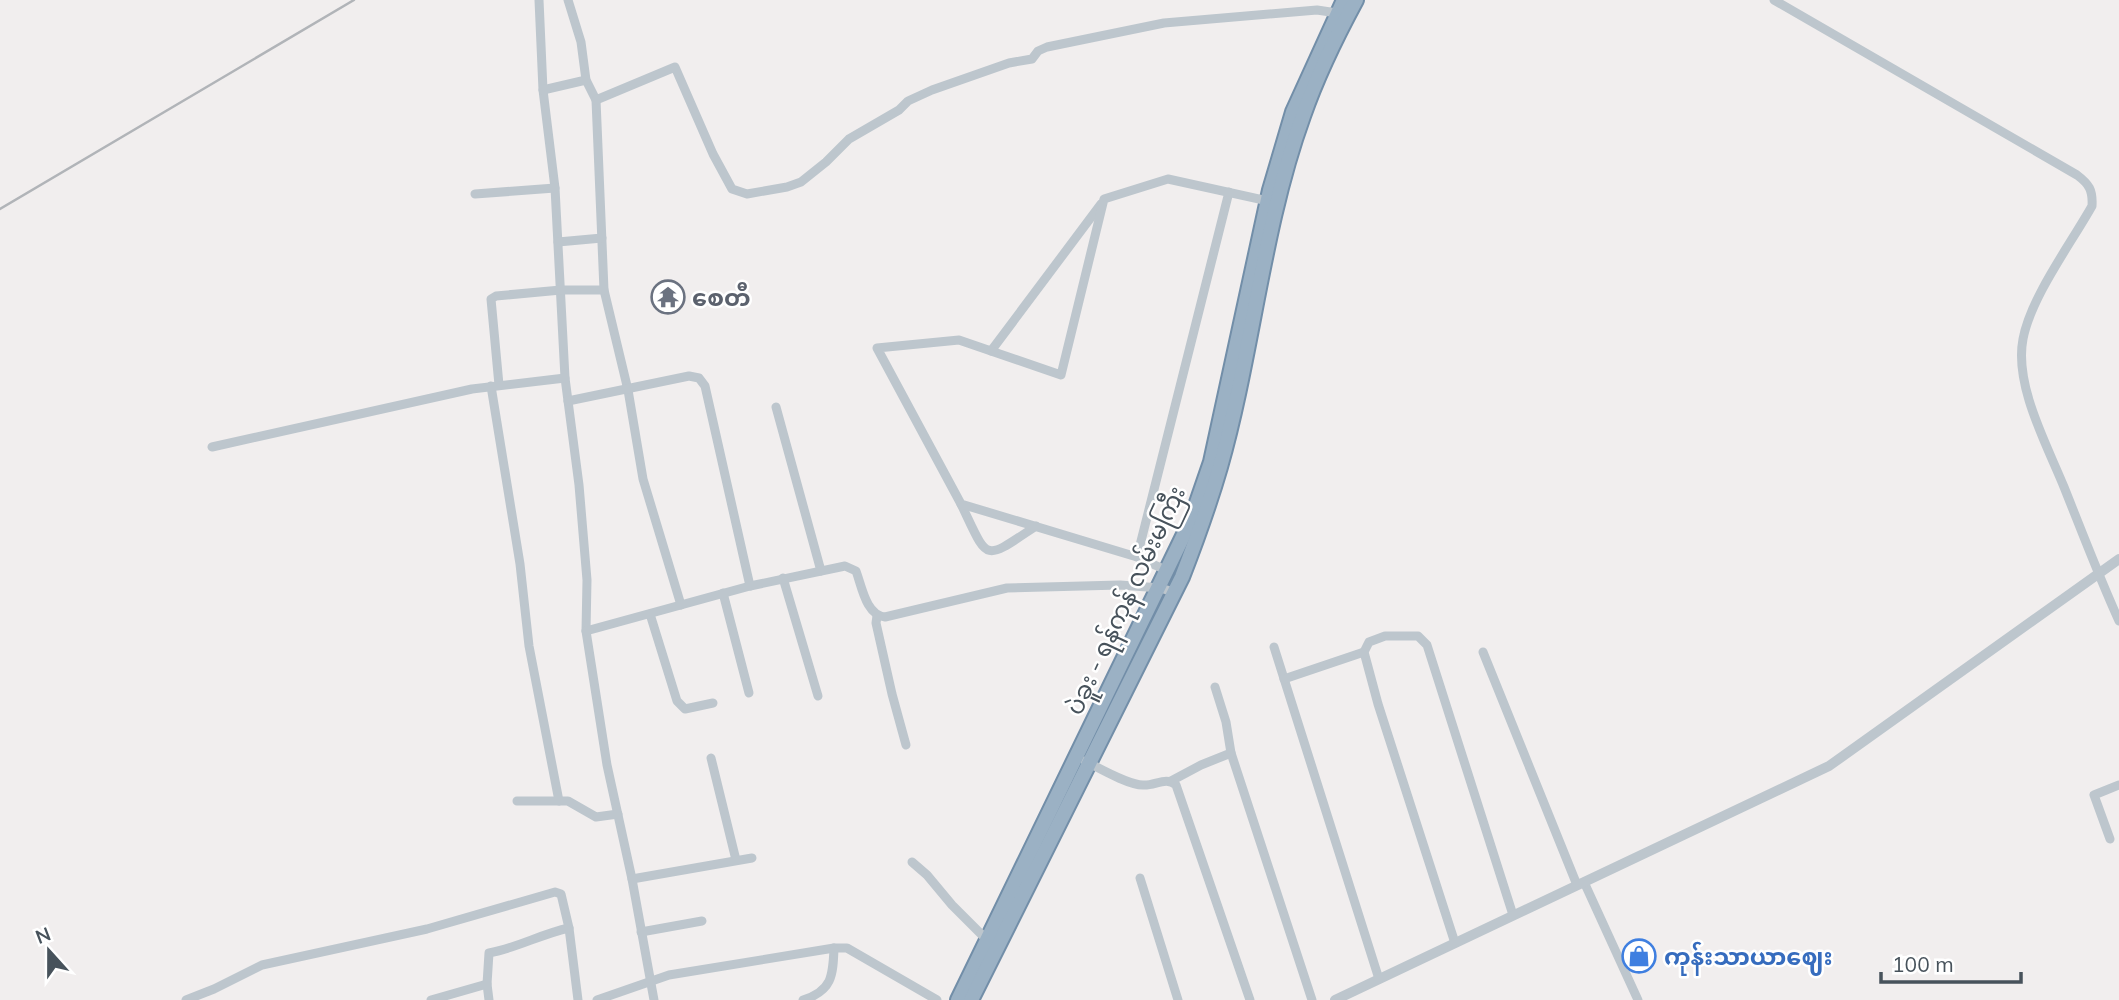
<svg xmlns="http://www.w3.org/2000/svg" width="2119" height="1000" font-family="Mulish,'Noto Sans Myanmar',sans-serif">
	<rect width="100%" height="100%" fill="#f1eeee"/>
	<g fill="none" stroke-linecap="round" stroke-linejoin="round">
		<defs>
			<g id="trunk">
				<path d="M958 1000 1191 520 1211 462 1270 190 1293 112 1344 0"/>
				<path d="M971 1000 1182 577C1196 541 1209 505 1220 467 1253 351 1262 229 1303 116 1317 76 1336 37 1356 0"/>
			</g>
		</defs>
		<use href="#trunk" stroke="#728ea8" stroke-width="18"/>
		<g stroke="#bdc6cd" stroke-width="9">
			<path d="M539 0 543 90 555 188 565 378 579 485 587 580 586 631 607 765 632 879 654 1000"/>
			<path d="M568 0 581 42 586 80 596 100 604 290 628 390 643 479 681 605"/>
			<path d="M1774 0 2077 175C2089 184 2093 190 2092 206 2070 245 2031 297 2023 339 2014 385 2047 445 2064 487 2082 532 2099 577 2119 621"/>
			<path d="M543 90 586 80"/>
			<path d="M596 100 675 67 713 154 732 189 747 194 787 187 801 182 826 162 849 139 899 110 908 101 932 90 1009 63 1032 59 1038 51 1047 47 1164 23 1317 10 1337 13"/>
			<path d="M475 194 555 188"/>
			<path d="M558 242 602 238"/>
			<path d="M991 351 1101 204"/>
			<path d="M499 385 491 299 496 296 561 290H604"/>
			<path d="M491 386 520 564 529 646 559 801"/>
			<path d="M568 401 689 376 699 378 705 386 750 586"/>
			<path d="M776 407 821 571"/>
			<path d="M212 447 472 389 565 378"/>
			<path d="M961 504C989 562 982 562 1036 526"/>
			<path d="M1137 557 1229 192"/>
			<path d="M1168 571 1137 557 961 504 877 348 959 340 1061 375 1104 199 1168 179 1273 202"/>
			<path d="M783 578 818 696"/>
			<path d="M723 593 749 693"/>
			<path d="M650 614 677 701 685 709 713 703"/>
			<path d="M877 616 876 623 892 694 906 745"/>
			<path d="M586 631 750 586 845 566 856 571C862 587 866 615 885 617L1007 588 1120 585 1160 588 1174 592"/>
			<path d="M1274 647 1379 979"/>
			<path d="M1483 652 1577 885"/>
			<path d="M1284 679 1364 652"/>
			<path d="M1215 687 1226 722 1231 753 1312 1000"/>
			<path d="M711 758 736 860"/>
			<path d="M1085 761C1099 768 1128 785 1143 785 1155 786 1166 776 1176 785L1250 1000"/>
			<path d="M1171 781 1201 765 1231 753"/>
			<path d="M517 801H568L596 817 618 814"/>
			<path d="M2110 839 2094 795 2119 785"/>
			<path d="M912 862 927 875 952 905 988 941"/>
			<path d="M1140 878 1178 1000"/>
			<path d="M632 879 752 858"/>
			<path d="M1584 882 1638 1000"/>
			<path d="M641 932 702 921"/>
			<path d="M1455 943 1378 704 1364 652 1369 642 1385 636H1418L1427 645 1513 915"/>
			<path d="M487 984 489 953C517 948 541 934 569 928L578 1000"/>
			<path d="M186 1000 214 989 262 965 427 929 555 892 561 894 569 928"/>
			<path d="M431 1000 487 984 489 1000"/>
			<path d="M597 1000 669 975 834 948H847L937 1000"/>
			<path d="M803 1000C832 991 833 976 834 948"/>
		</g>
		<path stroke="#bdc6cd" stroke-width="10" d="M1335 1000 1829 766 2119 559"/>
		<use href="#trunk" stroke="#9bb1c4" stroke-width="14"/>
		<path stroke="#b1b4b8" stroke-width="2.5" d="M0 209 354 0"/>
	</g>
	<defs>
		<symbol id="temple-ring" viewBox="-11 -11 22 22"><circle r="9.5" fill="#fff" stroke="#6b7280" stroke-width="1.5"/><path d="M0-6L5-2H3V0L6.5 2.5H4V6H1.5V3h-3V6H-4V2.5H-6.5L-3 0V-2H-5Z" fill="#6b7280"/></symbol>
		<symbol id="shop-ring" viewBox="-11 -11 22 22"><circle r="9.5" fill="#fff" stroke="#3f7fe0" stroke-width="1.5"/><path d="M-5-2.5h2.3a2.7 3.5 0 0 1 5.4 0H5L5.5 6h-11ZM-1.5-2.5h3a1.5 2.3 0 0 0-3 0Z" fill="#3f7fe0"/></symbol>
	</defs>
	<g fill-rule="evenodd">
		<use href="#temple-ring" x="649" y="278" width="38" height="38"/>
		<use href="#shop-ring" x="1620" y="937" width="38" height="38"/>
	</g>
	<g text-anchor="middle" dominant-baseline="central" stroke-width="5" stroke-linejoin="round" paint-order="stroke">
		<g font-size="24" font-weight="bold" fill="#5b616d" stroke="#fff" text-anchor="start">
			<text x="692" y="297">စေတီ</text>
		</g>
		<g font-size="24" fill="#47525b" stroke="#fff">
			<text transform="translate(1125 600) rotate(-65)">ပဲခူး - ရန်ကုန် လမ်းမကြီး</text>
		</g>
		<g font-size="24" font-weight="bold" fill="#366cbe" stroke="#fff" text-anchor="start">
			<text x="1664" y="956">ကုန်းသာယာဈေး</text>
		</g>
	</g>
	<g transform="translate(49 951) rotate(339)" stroke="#ffffff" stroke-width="5" paint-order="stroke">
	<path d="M0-5L12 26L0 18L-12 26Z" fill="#47525b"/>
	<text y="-10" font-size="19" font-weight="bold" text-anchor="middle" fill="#47525b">N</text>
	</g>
	<path d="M1881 972v10h140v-10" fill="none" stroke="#47525b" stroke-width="3.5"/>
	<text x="1892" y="972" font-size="21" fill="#47525b" stroke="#ffffff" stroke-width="5" paint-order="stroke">100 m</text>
</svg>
